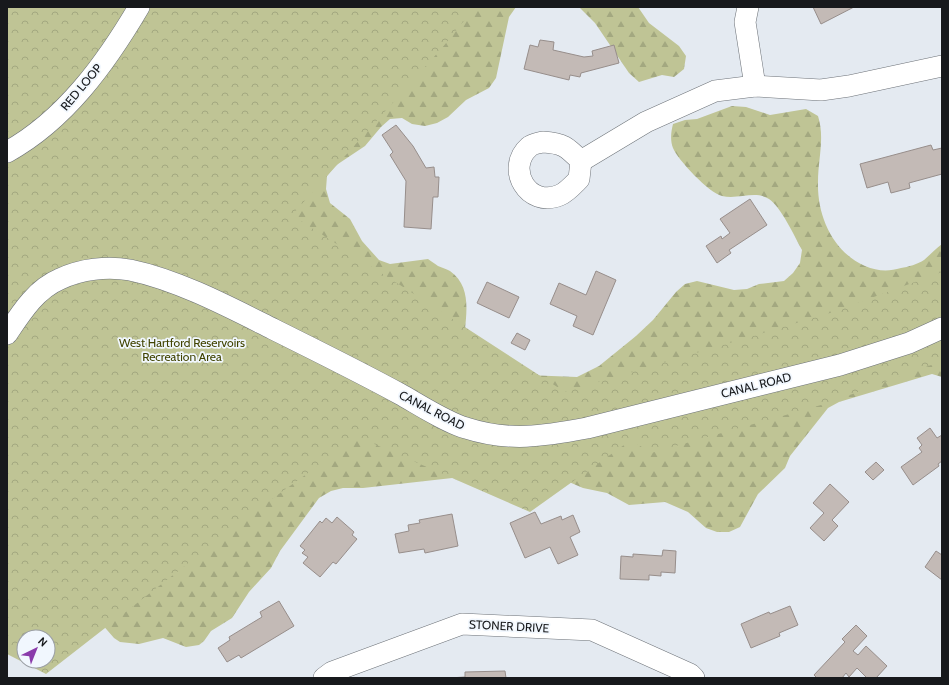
<svg xmlns="http://www.w3.org/2000/svg" width="949" height="685" font-family="Cabin,sans-serif">
	<defs>
		<pattern id="forest-firs" width="22" height="20" patternUnits="userSpaceOnUse"><rect width="22" height="20" fill="#bfc495"/><path d="M5 1l3.5 6h-7zM16 11l3.5 6h-7z" fill="#a3a880"/></pattern>
		<pattern id="park-crowns" width="20" height="18" patternUnits="userSpaceOnUse"><rect width="20" height="18" fill="#bfc495"/><path d="M2 6a3 3 0 1 1 6 0M12 15a3 3 0 1 1 6 0" fill="none" stroke="#a3a880"/></pattern>
	</defs>
	<rect width="100%" height="100%" fill="#e4eaf1"/>
	<g fill="url(#forest-firs)">
		<path d="M7 7H516L509 17 496 78 489 88 466 100 448 117 437 123 425 126 412 124 402 118 390 119 381 127 365 146 335 166 327 176 326 189 330 203 350 219 362 241 379 260 390 264 428 259C431 261 435 264 438 266 442 268 447 269 450 271 470 285 467 309 465 329L526 375 577 377 599 366 636 336 653 320 676 292 685 284 697 281 734 290 747 289 759 284 784 281 793 273 800 263 802 250C795 237 781 207 769 199 755 190 738 200 722 196 709 193 678 160 673 148 670 140 671 132 673 124L685 120 697 119 732 106 746 107 770 115 806 109 818 116C825 138 818 159 818 182 817 216 833 252 865 266 877 271 888 272 901 268 908 267 918 264 924 260 930 255 935 249 942 244V377L932 374 839 402 828 408 790 456 785 468 758 494 740 527 729 532H717L706 528 688 512 665 502 629 505 607 493 583 488 569 482 488 474 363 488H343L331 491 319 498 280 551 271 568 249 592 232 618 211 631 204 641 199 645 186 647 163 638 139 644 120 642 114 638 94 615Z"/>
		<path d="M579 7H638L649 23 679 46 686 56 684 69 674 77 662 75 639 82 629 73 595 23Z"/>
	</g>
	<path fill="url(#park-crowns)" fill-rule="evenodd" d="M7 7H475L442 48 292 215 565 392 830 313 942 272V361L828 403 651 453 631 440 530 512 358 437 258 509 46 674 7 654ZM24 637H48V661H24Z"/>
	<g fill="#c3bab6" stroke="#978e8b">
		<path d="M813 7H854L821 24Z"/>
		<path d="M540 40 554 42 553 50 584 57 593 56 592 51 614 45 619 63 581 73 580 77 570 75 569 80 524 69 530 45 538 47Z"/>
		<path d="M396 125 413 146 426 168 434 167 435 177H439L438 197H433L431 229 404 227 406 181 390 155 393 152 382 135Z"/>
		<path d="M931 145 933 150 942 148V174L909 183 910 188 891 193 888 182 867 188 860 164Z"/>
		<path d="M750 199 767 225 729 250 731 253 717 263 706 246 721 236 722 239 730 233 720 219Z"/>
		<path d="M596 271 616 280 593 335 573 326 577 316 550 304 559 283 586 295Z"/>
		<path d="M487 282 519 297 509 318 477 303Z"/>
		<path d="M517 333 530 340 525 350 511 343Z"/>
		<path d="M930 428 937 438 942 435V461L938 464 939 466 913 485 901 467 922 452 919 448 922 445 917 438Z"/>
		<path d="M876 462 884 470 873 480 865 472Z"/>
		<path d="M830 484 849 502 832 520 838 526 824 541 810 528 824 513 813 503Z"/>
		<path d="M535 512 541 524 561 516 562 520 573 515 580 532 570 537 578 555 558 564 550 547 525 558 510 523Z"/>
		<path d="M452 514 458 546 425 553 424 549 399 553 395 534 409 531 408 525 420 523 419 520Z"/>
		<path d="M337 517 354 532 352 535 357 539 336 564 333 562 320 577 303 563 308 557 302 553 305 550 300 546 320 521 322 523 326 518 332 523Z"/>
		<path d="M663 550 676 551 675 573 661 572V576L649 575V580L620 579 621 556 633 557V554L662 556Z"/>
		<path d="M936 551 942 555V580L925 567Z"/>
		<path d="M279 601 294 626 241 658 239 655 227 662 218 648 230 640 229 637 262 617 260 612Z"/>
		<path d="M790 606 798 625 779 633 780 636 751 648 741 624 769 612 770 614Z"/>
		<path d="M856 625 867 636 853 651 858 655 866 646 887 666 876 678H867L857 668 849 677 846 673 842 678H817L814 675 845 642 842 639Z"/>
		<path d="M505 671 506 678H449L465 677V672Z"/>
	</g>
	<g fill="none" stroke-linecap="round" stroke-linejoin="round">
		<defs>
			<g id="minor">
				<path d="M748 7 745 22 755 86"/>
				<path d="M543 142C563 143 567 147 581 161L579 179C574 184 567 192 560 195 528 209 505 168 529 147 532 144 539 143 543 142Z"/>
				<path d="M7 152C65 120 106 63 139 7"/>
				<path d="M581 161 646 122 715 91 755 86 821 90 849 86 942 66"/>
				<path d="M7 334C21 313 36 289 60 279 81 269 107 266 130 270 178 280 229 307 273 329 315 350 358 371 400 394 418 404 447 423 466 428 509 442 544 436 587 428L840 365 909 343 942 328"/>
				<path d="M324 678 332 672 462 624 592 630 690 674 694 678"/>
			</g>
		</defs>
		<use href="#minor" stroke="#6d7278" stroke-width="22"/>
		<use href="#minor" stroke="#fff" stroke-width="21"/>
	</g>
	<g text-anchor="middle" dominant-baseline="central" stroke-width="3.5" stroke-linejoin="round" paint-order="stroke">
		<g font-size="12" fill="#17191c" stroke="#f1f7fe">
			<text transform="translate(81 87) rotate(-50)">RED LOOP</text>
			<text transform="translate(756 385) rotate(-14)">CANAL ROAD</text>
			<text transform="translate(432 410) rotate(27)">CANAL ROAD</text>
			<text transform="translate(509 626) rotate(3)">STONER DRIVE</text>
		</g>
		<g font-size="12" fill="#404300" stroke="#f1f7fe">
			<text x="182" y="342">West Hartford Reservoirs<tspan x="182" dy="14">Recreation Area</tspan></text>
		</g>
	</g>
	<rect width="949" height="685" fill="none" stroke="#17191c" stroke-width="16"/>
	<g transform="translate(36 649) rotate(43)"><circle r="19" fill="#f1f7fe" stroke="#9a9ea4"/>
	<path d="M0-3L7 15L0 10L-7 15Z" fill="#8a3bab"/>
	<text y="-6" font-size="11" font-weight="bold" text-anchor="middle" fill="#17191c">N</text>
	</g>
</svg>
